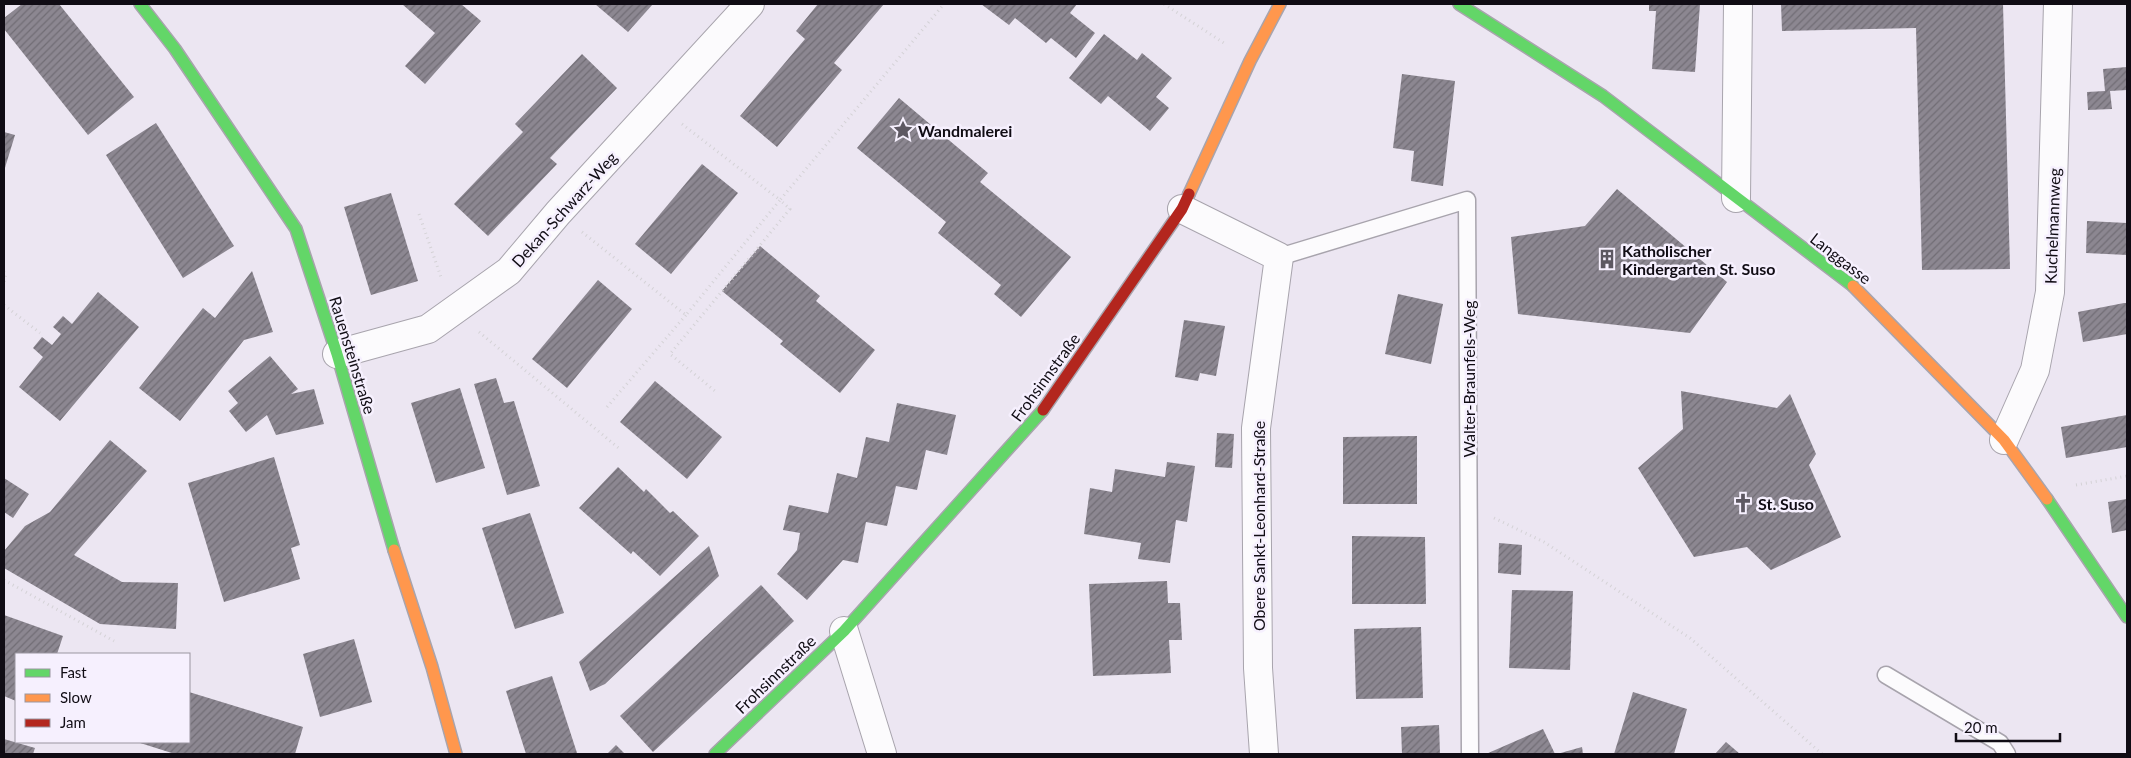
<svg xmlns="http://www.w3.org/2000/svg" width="2131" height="758" font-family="Lato,sans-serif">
	<defs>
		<pattern id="building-hatch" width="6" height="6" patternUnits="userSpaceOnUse" patternTransform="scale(1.25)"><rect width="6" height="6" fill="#8c8791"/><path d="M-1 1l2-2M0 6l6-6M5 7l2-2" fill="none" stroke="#716d75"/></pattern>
	</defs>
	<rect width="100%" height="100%" fill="#ece6f2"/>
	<g fill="url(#building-hatch)">
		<path d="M22 4H59L134 97 88 135 4 29V18Z"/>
		<path d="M402 4H461L481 21 425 84 405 66 435 33Z"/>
		<path d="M595 4H653L628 32Z"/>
		<path d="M818 4H884L834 63 842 70 777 147 740 116 805 39 796 31Z"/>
		<path d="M981 4H1077L1070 13 1095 33 1076 58 1051 38 1046 43 1015 18 1009 25Z"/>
		<path d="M1649 4H1700L1695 72 1652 69 1656 11H1649Z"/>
		<path d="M1781 4H2003L2010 269 1922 270 1916 28 1782 31Z"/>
		<path d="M1104 34 1137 60 1142 53 1172 78 1156 97 1169 108 1150 131 1108 96 1101 104 1069 78Z"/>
		<path d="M582 54 617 88 550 158 557 164 488 236 454 204 523 132 515 124Z"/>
		<path d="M2127 67V90L2110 91 2112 109 2088 110 2087 92 2105 91 2103 69Z"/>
		<path d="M1402 74 1455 81 1443 186 1411 181 1414 151 1393 148Z"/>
		<path d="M899 98 988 173 980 182 1071 257 1021 317 994 294 1001 285 938 233 946 222 857 148Z"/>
		<path d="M156 123 234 246 183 278 106 155Z"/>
		<path d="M4 132 15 135 4 171Z"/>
		<path d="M702 164 738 193 671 274 635 244Z"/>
		<path d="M1617 189 1727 282 1690 333 1518 314 1511 237 1585 226Z"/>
		<path d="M391 193 418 281 371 295 344 207Z"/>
		<path d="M2087 221 2127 223V255L2086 253Z"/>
		<path d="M760 246 820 296 816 301 875 350 840 393 780 344 783 341 722 291Z"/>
		<path d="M252 271 273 332 244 340 180 421 139 388 203 308 215 318Z"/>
		<path d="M598 280 632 309 567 388 532 359Z"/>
		<path d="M98 292 139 327 60 421 19 387 43 357 33 348 42 337 52 345 61 334 53 327 63 316 72 324Z"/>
		<path d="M1398 294 1443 304 1431 364 1385 354Z"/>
		<path d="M2124 303H2127V334L2083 342 2078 312Z"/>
		<path d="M1184 320 1225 326 1216 376 1200 373 1198 381 1175 377Z"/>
		<path d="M270 356 298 389 291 394 314 389 324 424 276 435 267 415 246 432 229 411 238 403 228 391Z"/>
		<path d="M496 378 504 403 514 401 540 486 507 495 474 384Z"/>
		<path d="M655 381 722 437 687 479 620 422Z"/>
		<path d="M460 388 485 468 436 483 411 403Z"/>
		<path d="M1681 391 1777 408 1790 394 1816 454 1809 465 1841 537 1771 570 1747 547 1694 557 1638 468 1683 429Z"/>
		<path d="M897 403 956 415 947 455 926 450 917 490 896 486 887 526 866 522 858 563 843 560 807 600 777 574 797 550 800 533 783 530 789 505 828 513 837 473 857 478 866 437 889 442Z"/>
		<path d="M2127 415V447L2066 458 2061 427Z"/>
		<path d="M1217 433 1234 434 1232 468 1215 467Z"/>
		<path d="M1417 436V504H1343V437Z"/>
		<path d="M110 440 147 471 74 555 122 582 178 583 176 629 100 624 4 568V551L25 526 50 512Z"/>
		<path d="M274 457 300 545 291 548 300 579 224 602 188 483Z"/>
		<path d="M1167 462 1195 466 1187 522 1176 520 1170 563 1138 559 1141 543 1084 534 1090 488 1112 492 1115 469 1165 477Z"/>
		<path d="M618 467 644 492 646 489 670 513 673 511 699 536 660 576 633 551 631 554 579 508Z"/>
		<path d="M4 478 29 494 13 518 4 512Z"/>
		<path d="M2127 499V530L2112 533 2108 502Z"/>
		<path d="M530 513 564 613 515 629 482 528Z"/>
		<path d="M1352 536 1425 537 1426 604H1352Z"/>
		<path d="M1499 543 1522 545 1521 575 1498 573Z"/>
		<path d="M709 546 719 576 605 684 590 691 579 662Z"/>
		<path d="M1167 581 1168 603H1180L1182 640H1169L1171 673 1093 676 1089 584Z"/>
		<path d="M761 585 794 621 653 752 620 716Z"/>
		<path d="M1512 590 1573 591 1570 670 1509 668Z"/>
		<path d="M4 615 63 636 57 654H16V701L4 696Z"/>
		<path d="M1421 627 1423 698 1356 699 1354 629Z"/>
		<path d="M354 639 372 702 320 717 303 654Z"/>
		<path d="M552 676 577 753 571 754H526L506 691Z"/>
		<path d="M189 692 303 727 295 754H175L137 742H189Z"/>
		<path d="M1633 692 1687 709 1674 754H1614Z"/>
		<path d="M1439 725 1440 754H1402L1401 727Z"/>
		<path d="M1543 729 1555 754H1486Z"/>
		<path d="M4 739 35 748 33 754H4Z"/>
		<path d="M1726 742 1740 754H1715Z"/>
		<path d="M616 745 625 754H607Z"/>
		<path d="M1582 747 1583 754H1557Z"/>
	</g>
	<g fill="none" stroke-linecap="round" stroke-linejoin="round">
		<defs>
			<g id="lane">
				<path d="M1279 257 1467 200 1470 754"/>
				<path d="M1886 675 2000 743 2007 754"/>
			</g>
			<g id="street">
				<path d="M1736 198 1738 4"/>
				<path d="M1182 209 1279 257 1256 428 1258 668 1264 754"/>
				<path d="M337 354 428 329 509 271 558 213 750 4"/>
				<path d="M2004 440 2035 370 2050 292 2058 4"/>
				<path d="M844 631 882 754"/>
			</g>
			<g id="fast">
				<path d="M140 4 175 49 296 229 337 354 394 550"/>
				<path d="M1459 4 1603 96 1853 286"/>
				<path d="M2047 499 2127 617"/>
				<path d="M715 754 844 631 1043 410"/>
			</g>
			<g id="slow">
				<path d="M1189 194 1250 61 1280 4"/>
				<path d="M1853 286 2004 440 2047 499"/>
				<path d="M394 550 432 667 456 754"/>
			</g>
			<path id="jam" d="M1043 410 1182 209 1189 194"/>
		</defs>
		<use href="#lane" stroke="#a8a4ad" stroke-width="19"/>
		<use href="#street" stroke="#a8a4ad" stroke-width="30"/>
		<use href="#fast" stroke="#a8a4ad" stroke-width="14"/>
		<use href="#slow" stroke="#a8a4ad" stroke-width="14"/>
		<use href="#jam" stroke="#a8a4ad" stroke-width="14"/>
		<g stroke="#d4d2d6" stroke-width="3" stroke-dasharray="1 4" stroke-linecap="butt">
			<path d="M1164 4 1224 43"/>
			<path d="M682 124 780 200 944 4"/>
			<path d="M419 214 442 280"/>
			<path d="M582 232 686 315 780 200 790 209 670 354 715 391"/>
			<path d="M4 272 6 273 4 282"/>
			<path d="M4 305 40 333"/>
			<path d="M479 332 621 450"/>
			<path d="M607 407 686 315"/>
			<path d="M2076 485 2127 476"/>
			<path d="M1494 518 1544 542 1690 638 1822 754"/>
			<path d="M4 580 114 641"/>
		</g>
		<use href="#lane" stroke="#fcfbfd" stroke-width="16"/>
		<use href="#street" stroke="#fcfbfd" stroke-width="28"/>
		<use href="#fast" stroke="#63d668" stroke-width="11"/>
		<use href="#slow" stroke="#ff974d" stroke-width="11"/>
		<use href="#jam" stroke="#b3261e" stroke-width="11"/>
	</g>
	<defs>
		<symbol id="sight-bare" viewBox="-9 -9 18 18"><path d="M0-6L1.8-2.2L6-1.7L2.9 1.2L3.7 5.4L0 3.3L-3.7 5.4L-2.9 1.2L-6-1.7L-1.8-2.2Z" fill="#5d5862" stroke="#f6f0fe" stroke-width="2.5" paint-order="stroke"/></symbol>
		<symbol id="building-bare" viewBox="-9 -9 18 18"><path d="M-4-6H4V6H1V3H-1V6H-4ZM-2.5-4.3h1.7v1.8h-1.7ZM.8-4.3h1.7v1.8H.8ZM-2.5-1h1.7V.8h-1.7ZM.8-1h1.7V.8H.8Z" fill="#5d5862" stroke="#f6f0fe" stroke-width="2.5" paint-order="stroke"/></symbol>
		<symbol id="church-bare" viewBox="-9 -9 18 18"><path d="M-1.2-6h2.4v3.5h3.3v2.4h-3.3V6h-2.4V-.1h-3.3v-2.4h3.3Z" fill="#5d5862" stroke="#f6f0fe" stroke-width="2.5" paint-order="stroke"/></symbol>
	</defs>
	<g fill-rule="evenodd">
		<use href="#sight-bare" x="889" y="116" width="28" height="28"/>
		<use href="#building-bare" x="1593" y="245" width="28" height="28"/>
		<use href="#church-bare" x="1729" y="489" width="28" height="28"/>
	</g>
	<g text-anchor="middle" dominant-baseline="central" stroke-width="5" stroke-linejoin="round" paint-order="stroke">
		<g font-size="16" font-weight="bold" fill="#100c14" stroke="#f6f0fe" text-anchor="start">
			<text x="918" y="130">Wandmalerei</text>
			<text x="1622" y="250">Katholischer<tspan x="1622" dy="18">Kindergarten St. Suso</tspan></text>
			<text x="1758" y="503">St. Suso</text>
		</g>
		<g font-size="16" fill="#100c14" stroke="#f6f0fe">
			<text transform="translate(564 209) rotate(-48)">Dekan-Schwarz-Weg</text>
			<text transform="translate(2052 226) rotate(-88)">Kuchelmannweg</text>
			<text transform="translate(1841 258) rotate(38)">Langgasse</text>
			<text transform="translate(353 355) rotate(73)">Rauensteinstraße</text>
			<text transform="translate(1045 377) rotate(-54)">Frohsinnstraße</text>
			<text transform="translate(1468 379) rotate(-90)">Walter-Braunfels-Weg</text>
			<text transform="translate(1258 526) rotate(-90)">Obere Sankt-Leonhard-Straße</text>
			<text transform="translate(775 674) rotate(-44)">Frohsinnstraße</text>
		</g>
	</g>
	<rect width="2131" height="758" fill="none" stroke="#100c14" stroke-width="10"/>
	<rect x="15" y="653" width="175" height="90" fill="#f6f0fe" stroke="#9a95a0"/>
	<rect x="25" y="669" width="25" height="8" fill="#63d668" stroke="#9a95a0"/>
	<text x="60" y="678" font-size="15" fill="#100c14">Fast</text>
	<rect x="25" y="694" width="25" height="8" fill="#ff974d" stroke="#9a95a0"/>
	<text x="60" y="703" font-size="15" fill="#100c14">Slow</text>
	<rect x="25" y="719" width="25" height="8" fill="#b3261e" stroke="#9a95a0"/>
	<text x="60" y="728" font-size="15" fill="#100c14">Jam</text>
	<path d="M1956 733v8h104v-8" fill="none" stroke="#100c14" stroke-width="2.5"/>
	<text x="1964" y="733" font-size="15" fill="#100c14" stroke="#f6f0fe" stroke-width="4" paint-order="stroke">20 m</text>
</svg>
